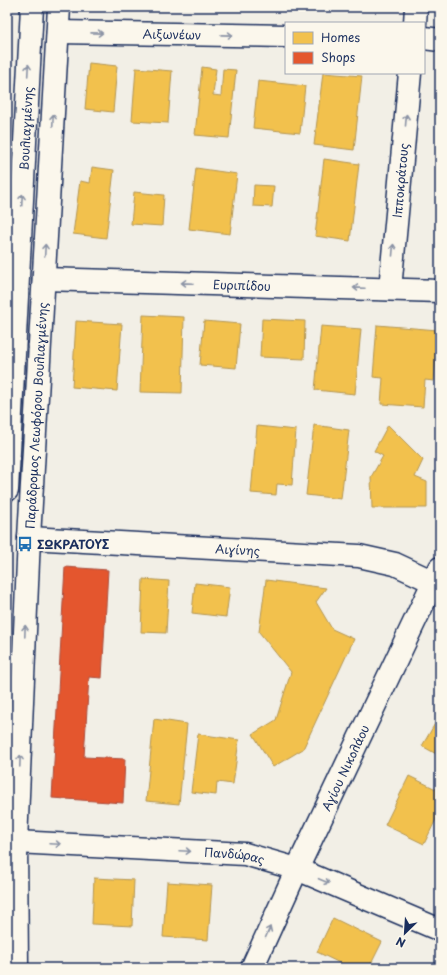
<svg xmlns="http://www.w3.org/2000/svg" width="447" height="975" font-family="'Playpen Sans',sans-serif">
	<rect width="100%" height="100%" fill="#f2efe6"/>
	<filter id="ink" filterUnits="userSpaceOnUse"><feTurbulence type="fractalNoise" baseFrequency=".025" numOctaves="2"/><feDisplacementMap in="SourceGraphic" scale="8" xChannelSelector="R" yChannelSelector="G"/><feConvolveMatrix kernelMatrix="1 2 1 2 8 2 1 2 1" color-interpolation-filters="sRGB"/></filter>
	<g filter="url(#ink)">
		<path fill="#d2d3d2" stroke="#768198" d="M7 7H11L7 80Z"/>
		<g fill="#f2c14e" stroke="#b29553">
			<path d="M89 63 117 66 113 112 85 109Z"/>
			<path d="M202 67 216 69 213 95 221 96 223 69 236 70 229 138 195 135Z"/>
			<path d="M136 68 172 71 168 123 132 121Z"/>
			<path d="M323 73 362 76 354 150 314 145Z"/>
			<path d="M258 81 305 86 300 133 253 128Z"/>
			<path d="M324 159 359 164 350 241 315 236Z"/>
			<path d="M92 167 114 170 106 238 73 234 80 181 90 183Z"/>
			<path d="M196 168 237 174 230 234 189 229Z"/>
			<path d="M254 185 274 186 272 207 253 206Z"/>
			<path d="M134 192 164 195 162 226 131 224Z"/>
			<path d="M143 315 184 317 182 393 140 392Z"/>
			<path d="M262 319 305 321 304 359 260 357Z"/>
			<path d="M76 321 122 324 117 391 72 387Z"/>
			<path d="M204 321 240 324 236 368 200 365Z"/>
			<path d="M377 325 438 330 434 381 425 380 423 407 381 404 383 378 373 377Z"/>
			<path d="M321 326 361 329 355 394 315 390Z"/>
			<path d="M314 425 349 430 341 499 306 495Z"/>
			<path d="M388 425 423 460 415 477 427 482V508H372L371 477 383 456 374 451Z"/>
			<path d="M257 426 296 430 292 485 277 484 276 495 251 493Z"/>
			<path d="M143 579 169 581 166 633 141 632Z"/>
			<path d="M266 580 326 588 316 602 332 629 354 639 303 749 273 767 253 734 276 720 291 672 259 632Z"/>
			<path d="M195 583 230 587 226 617 192 613Z"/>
			<path d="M440 715V756L422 746Z"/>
			<path d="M154 719 187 724 179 804 146 801Z"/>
			<path d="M198 734 239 740 233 784 217 782 216 795 191 792Z"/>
			<path d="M409 776 440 791V811L424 844 385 825Z"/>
			<path d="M94 878 134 880 132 926 92 924Z"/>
			<path d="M167 882 212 885 208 940 163 937Z"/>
			<path d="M333 918 382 942 369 968H350L317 952Z"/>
		</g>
		<path fill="#e4572e" stroke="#a84b3c" d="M65 567 108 570 102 678 89 677 84 757 125 759 123 803 52 798Z"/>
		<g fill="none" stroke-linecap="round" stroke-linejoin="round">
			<defs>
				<g id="minor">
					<path d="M415 23 416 7"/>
					<path id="s1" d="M58 32 286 36"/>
					<path d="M424 38 440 40"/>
					<path id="s2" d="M44 279 440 291"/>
					<path id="s3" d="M390 289 410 73"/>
					<path id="s4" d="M29 538 359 556 395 564 440 585"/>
					<path id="s5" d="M16 842 245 854 297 869 440 930"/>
					<path id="s6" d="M17 968 16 842 29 538 59 7"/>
					<path id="s7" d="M252 968 297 869 440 568"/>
				</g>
				<g id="primary">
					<path id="s8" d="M7 490 32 7"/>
				</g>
			</defs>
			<use href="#minor" stroke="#1b2f5e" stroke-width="25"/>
			<use href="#primary" stroke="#1b2f5e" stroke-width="25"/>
			<use href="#minor" stroke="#fbf7ec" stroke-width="22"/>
			<use href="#primary" stroke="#fbf7ec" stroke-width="22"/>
		</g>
		<defs><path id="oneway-shaft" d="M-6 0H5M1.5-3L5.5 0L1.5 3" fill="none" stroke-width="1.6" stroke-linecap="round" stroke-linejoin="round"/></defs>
		<g stroke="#8b93a5">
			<use href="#oneway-shaft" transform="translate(97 33) rotate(1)"/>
			<use href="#oneway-shaft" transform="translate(227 35) rotate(1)"/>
			<use href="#oneway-shaft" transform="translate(28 70) rotate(-87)"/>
			<use href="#oneway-shaft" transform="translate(53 120) rotate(-87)"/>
			<use href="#oneway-shaft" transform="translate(406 120) rotate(-85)"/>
			<use href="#oneway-shaft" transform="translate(22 200) rotate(-87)"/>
			<use href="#oneway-shaft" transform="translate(45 250) rotate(-87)"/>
			<use href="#oneway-shaft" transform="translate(393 250) rotate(-85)"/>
			<use href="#oneway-shaft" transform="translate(187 283) rotate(-178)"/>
			<use href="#oneway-shaft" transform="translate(359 288) rotate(-178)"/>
			<use href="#oneway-shaft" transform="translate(25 631) rotate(-88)"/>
			<use href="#oneway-shaft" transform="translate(20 761) rotate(-88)"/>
			<use href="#oneway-shaft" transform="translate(55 844) rotate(3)"/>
			<use href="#oneway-shaft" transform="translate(185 851) rotate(3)"/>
			<use href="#oneway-shaft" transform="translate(324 881) rotate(23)"/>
			<use href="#oneway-shaft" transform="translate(268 932) rotate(-66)"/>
		</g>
	</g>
	<defs>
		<symbol id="bus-bare" viewBox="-9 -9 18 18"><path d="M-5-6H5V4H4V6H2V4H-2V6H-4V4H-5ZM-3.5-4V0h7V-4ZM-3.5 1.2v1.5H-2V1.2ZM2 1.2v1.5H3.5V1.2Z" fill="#1f6fb2" stroke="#fbf7ec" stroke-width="2.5" paint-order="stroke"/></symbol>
	</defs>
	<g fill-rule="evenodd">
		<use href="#bus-bare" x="14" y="533" width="22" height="22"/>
	</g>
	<g text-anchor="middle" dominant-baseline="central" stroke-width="4" stroke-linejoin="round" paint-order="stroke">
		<g font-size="12" fill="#1b2f5e" stroke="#fbf7ec">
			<text stroke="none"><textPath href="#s1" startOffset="114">Αιξωνέων</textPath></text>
			<text stroke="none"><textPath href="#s8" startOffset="362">Βουλιαγμένης</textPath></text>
			<text stroke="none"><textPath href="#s3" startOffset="109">Ιπποκράτους</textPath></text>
			<text stroke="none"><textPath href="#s2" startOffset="198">Ευριπίδου</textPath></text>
			<text stroke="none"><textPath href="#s6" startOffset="553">Παράδρομος Λεωφόρου Βουλιαγμένης</textPath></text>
			<text stroke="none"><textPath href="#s4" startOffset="209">Αιγίνης</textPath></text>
			<text stroke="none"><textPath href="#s7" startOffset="221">Αγίου Νικολάου</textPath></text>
			<text stroke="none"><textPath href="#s5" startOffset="219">Πανδώρας</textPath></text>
		</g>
		<g font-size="12" font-weight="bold" fill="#1b2f5e" stroke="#fbf7ec" text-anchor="start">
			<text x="37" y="544">ΣΩΚΡΑΤΟΥΣ</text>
		</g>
	</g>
	<rect width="447" height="975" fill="none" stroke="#fbf7ec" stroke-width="24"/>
	<rect x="12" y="12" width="423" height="951" fill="none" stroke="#1b2f5e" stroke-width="1.5" filter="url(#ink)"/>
	<rect x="285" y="22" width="140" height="52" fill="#fbf7ec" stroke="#a1a7b3"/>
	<rect x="293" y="32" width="20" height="12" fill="#f2c14e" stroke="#a1a7b3"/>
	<text x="321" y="42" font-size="12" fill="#1b2f5e">Homes</text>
	<rect x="293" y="52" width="20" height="12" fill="#e4572e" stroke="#a1a7b3"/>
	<text x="321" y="62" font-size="12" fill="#1b2f5e">Shops</text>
	<g transform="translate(405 933) rotate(205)" stroke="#fbf7ec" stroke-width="3" paint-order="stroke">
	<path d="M0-3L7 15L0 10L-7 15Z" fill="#1b2f5e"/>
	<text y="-6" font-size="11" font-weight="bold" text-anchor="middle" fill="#1b2f5e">N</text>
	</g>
</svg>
